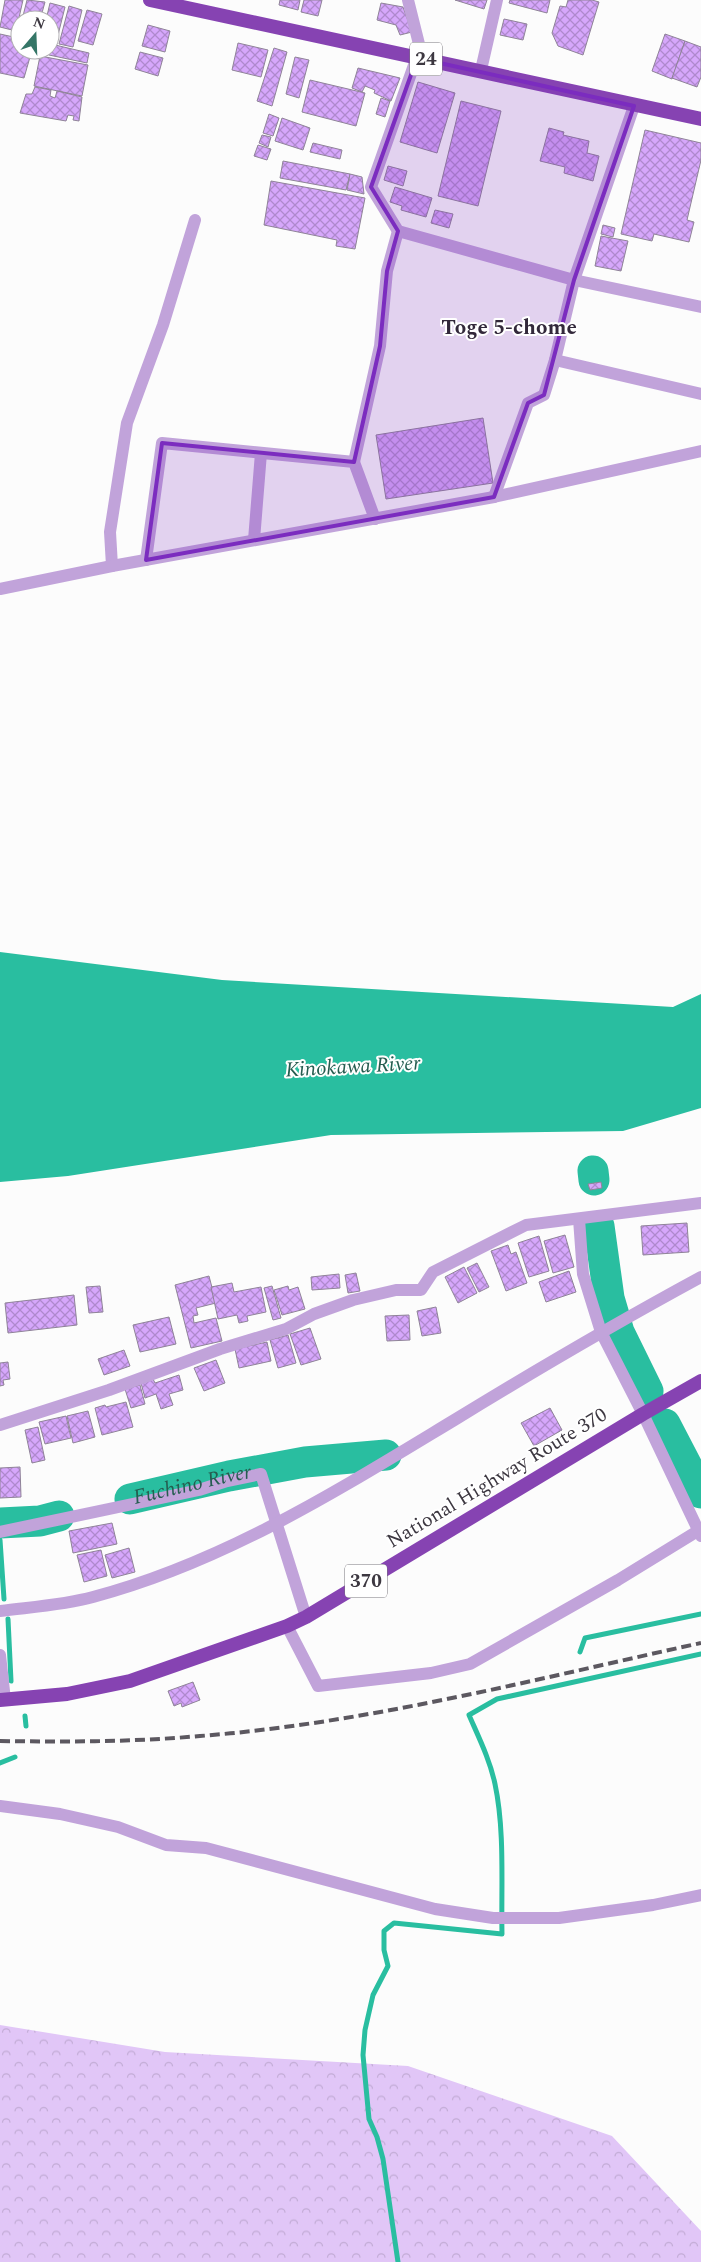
<svg xmlns="http://www.w3.org/2000/svg" width="701" height="2262" font-family="Spectral,serif">
	<defs>
		<pattern id="forest-crowns" width="20" height="18" patternUnits="userSpaceOnUse" patternTransform="scale(1.25)"><rect width="20" height="18" fill="#e1c6f7"/><path d="M2 6a3 3 0 1 1 6 0M12 15a3 3 0 1 1 6 0" fill="none" stroke="#c2abd5"/></pattern>
		<pattern id="building-cross-hatch" width="8" height="8" patternUnits="userSpaceOnUse" patternTransform="scale(1.25)"><rect width="8" height="8" fill="#d6a7fb"/><path d="M0 0l8 8M0 8l8-8" fill="none" stroke="#af89cd"/></pattern>
	</defs>
	<rect width="100%" height="100%" fill="#fcfcfc"/>
	<path fill="url(#forest-crowns)" d="M0 2025 165 2052 408 2066 612 2136 701 2231V2262H0Z"/>
	<path fill="#29bea0" d="M0 952 222 980 673 1007 701 994V1108L623 1131 331 1135 68 1176 0 1182Z"/>
	<g fill="none" stroke-linecap="round" stroke-linejoin="round">
		<g stroke="#29bea0" stroke-width="5">
			<path d="M0 1540 4 1599"/>
			<path d="M8 1619 11 1681"/>
			<path d="M580 1652 585 1638 701 1614"/>
			<path d="M25 1716 26 1726"/>
			<path d="M0 1763 15 1757"/>
			<path d="M398 2262 383 2159 377 2137 369 2119 363 2055 365 2030 373 1995 388 1966 384 1950V1931L394 1923 502 1934C501 1886 505 1831 495 1784 490 1760 479 1738 469 1715L497 1699 701 1654"/>
		</g>
		<g stroke="#29bea0" stroke-width="31">
			<path d="M593 1171 594 1180"/>
			<path d="M599 1226 609 1298 619 1332 648 1391"/>
			<path d="M665 1424 701 1493"/>
			<path id="s1" d="M130 1499 229 1476 305 1462 386 1455"/>
			<path d="M0 1523 40 1521 59 1516"/>
		</g>
	</g>
	<g fill="url(#building-cross-hatch)" stroke="#8f8398">
		<path d="M5 0H23L16 31 0 27Z"/>
		<path d="M27 0 45 2 40 20H22Z"/>
		<path d="M280 0H300L298 10 279 5Z"/>
		<path d="M304 0H322L318 16 301 12Z"/>
		<path d="M455 0H487L484 9Z"/>
		<path d="M510 0H550L547 13 509 3Z"/>
		<path d="M568 0H592L599 2 583 55 558 46 552 33 560 6 566 7Z"/>
		<path d="M50 3 65 7 56 43 50 41V20H46Z"/>
		<path d="M381 3 403 7 412 32 400 35 396 25 377 20Z"/>
		<path d="M69 6 82 10 73 47 59 44Z"/>
		<path d="M87 10 102 14 93 45 78 41Z"/>
		<path d="M504 19 527 24 523 40 500 35Z"/>
		<path d="M148 25 170 31 165 52 142 46Z"/>
		<path d="M20 29V50H32L24 78 0 73V34L18 38Z"/>
		<path d="M665 34 685 41 672 79 652 71Z"/>
		<path d="M685 41 701 47V77L697 87 672 78Z"/>
		<path d="M238 43 268 50 261 77 232 70Z"/>
		<path d="M51 44 89 53 87 63 49 55Z"/>
		<path d="M274 48 287 52 272 106 257 101Z"/>
		<path d="M140 52 163 58 158 76 135 69Z"/>
		<path d="M40 56 88 65 82 96 34 86Z"/>
		<path d="M295 57 309 60 299 98 286 94Z"/>
		<path d="M358 68 400 78 391 101 374 93 375 90 365 86 362 92 352 88Z"/>
		<path d="M310 80 365 93 356 126 302 112Z"/>
		<path d="M418 82 455 93 437 153 400 142Z"/>
		<path d="M35 87 51 90 50 96 55 98 57 91 82 97 79 121 73 120 74 116 68 115 66 121 20 113 26 94H32Z"/>
		<path d="M381 98 390 101 385 117 376 114Z"/>
		<path d="M461 101 501 111 478 206 438 196Z"/>
		<path d="M269 114 279 118 273 136 263 133Z"/>
		<path d="M282 118 310 128 303 150 275 141Z"/>
		<path d="M549 128 564 132 563 135 589 141 587 153 599 156 593 181 564 173 565 167 540 161Z"/>
		<path d="M645 130 701 143V160L687 220 694 222 689 242 654 234 652 241 621 234Z"/>
		<path d="M262 135 271 137 268 147 259 143Z"/>
		<path d="M313 143 342 150 340 159 310 152Z"/>
		<path d="M258 145 271 149 267 160 254 156Z"/>
		<path d="M283 161 350 174 346 190 280 178Z"/>
		<path d="M388 166 407 171 403 186 384 180Z"/>
		<path d="M350 174 362 177 364 194 347 190Z"/>
		<path d="M271 181 365 198 355 249 336 246 337 240 264 225Z"/>
		<path d="M395 187 432 198 426 217 401 210 402 206 390 202Z"/>
		<path d="M435 210 453 214 449 228 431 223Z"/>
		<path d="M603 225 615 228 613 237 601 234Z"/>
		<path d="M601 236 628 241 621 271 595 266Z"/>
		<path d="M483 418 493 483 386 499 376 435Z"/>
		<path d="M601 1182 602 1188 590 1190 588 1184Z"/>
		<path d="M687 1223 689 1252 643 1255 641 1226Z"/>
		<path d="M565 1235 574 1267 553 1273 544 1241Z"/>
		<path d="M539 1236 549 1271 529 1277 518 1243Z"/>
		<path d="M508 1245 511 1254 516 1252 527 1283 506 1291 491 1251Z"/>
		<path d="M477 1263 489 1287 479 1292 467 1268Z"/>
		<path d="M464 1267 477 1293 458 1303 445 1277Z"/>
		<path d="M569 1271 576 1292 546 1302 539 1282Z"/>
		<path d="M356 1273 360 1291 348 1293 345 1275Z"/>
		<path d="M339 1274 340 1288 312 1290 311 1277Z"/>
		<path d="M209 1276 216 1303 196 1308 198 1315 193 1316 194 1323 216 1318 222 1341 191 1348 175 1285Z"/>
		<path d="M232 1283 234 1292 261 1287 266 1312 247 1316 248 1321 239 1323 237 1315 218 1319 211 1287Z"/>
		<path d="M100 1286 103 1312 89 1313 86 1287Z"/>
		<path d="M272 1286 281 1318 273 1320 264 1288Z"/>
		<path d="M288 1286 289 1290 298 1287 305 1309 282 1315 274 1290Z"/>
		<path d="M74 1295 77 1325 8 1333 5 1303Z"/>
		<path d="M436 1307 441 1333 422 1336 417 1311Z"/>
		<path d="M409 1315 410 1340 387 1341 385 1316Z"/>
		<path d="M169 1317 176 1344 140 1352 133 1325Z"/>
		<path d="M310 1328 321 1359 301 1365 290 1334Z"/>
		<path d="M288 1335 296 1363 278 1368 270 1340Z"/>
		<path d="M267 1342 271 1361 239 1368 235 1349Z"/>
		<path d="M124 1350 130 1366 104 1375 98 1359Z"/>
		<path d="M216 1360 225 1383 204 1391 194 1368Z"/>
		<path d="M8 1362 10 1379 3 1380 4 1385 0 1386V1363Z"/>
		<path d="M179 1375 183 1390 169 1394 173 1405 161 1409 156 1394 145 1398 141 1383 153 1379 155 1383Z"/>
		<path d="M140 1385 145 1404 131 1408 125 1389Z"/>
		<path d="M126 1402 133 1427 102 1435 95 1408 105 1405 106 1407Z"/>
		<path d="M550 1408 562 1430 534 1446 521 1423Z"/>
		<path d="M88 1411 95 1437 73 1443 67 1416Z"/>
		<path d="M66 1416 71 1438 45 1444 39 1422Z"/>
		<path d="M38 1427 45 1460 32 1463 25 1430Z"/>
		<path d="M20 1467 21 1497 0 1498V1468Z"/>
		<path d="M112 1523 117 1544 73 1553 69 1531Z"/>
		<path d="M129 1548 135 1572 112 1578 105 1555Z"/>
		<path d="M101 1550 107 1576 84 1582 77 1555Z"/>
		<path d="M193 1682 200 1700 182 1707 181 1703 174 1706 168 1691Z"/>
	</g>
	<g fill="none" stroke-linecap="round" stroke-linejoin="round">
		<g stroke="#c1a3da" stroke-width="12">
			<path d="M408 0 420 48 371 187 398 231 574 280 701 307"/>
			<path d="M481 70 497 0"/>
			<path d="M555 360 701 394"/>
			<path d="M354 462 380 346 387 271 398 231"/>
			<path d="M494 497 528 403 544 395 555 360 574 280 634 106"/>
			<path d="M254 540 261 453"/>
			<path d="M146 560 162 443 354 462 375 519"/>
			<path d="M112 566 110 532 127 423 163 325 195 220"/>
			<path d="M0 589 112 566 494 497 701 451"/>
			<path d="M579 1219 583 1274 601 1332 643 1414 701 1536"/>
			<path d="M0 1425 109 1390 220 1349 286 1329 314 1314 353 1300 396 1290H421L433 1272 526 1225 701 1203"/>
			<path d="M0 1532 199 1490 227 1481 261 1474 306 1617"/>
			<path d="M0 1611C31 1607 64 1605 93 1597 225 1562 340 1489 456 1419 536 1370 618 1322 701 1277"/>
			<path d="M287 1626 318 1686 431 1673 470 1664 618 1580 701 1529"/>
			<path d="M0 1655 5 1700"/>
			<path d="M0 1806 60 1814 118 1827 166 1845 206 1848 435 1909 493 1918H559L653 1905 701 1895"/>
		</g>
		<g stroke="#8643b2" stroke-width="14">
			<path d="M150 0 701 119"/>
			<path d="M0 1700 67 1694 130 1681 287 1626 306 1617 643 1414 701 1381"/>
		</g>
		<path stroke="#5c5860" stroke-width="4" stroke-dasharray="10 5" stroke-linecap="butt" d="M0 1741C67 1742 133 1742 200 1736 369 1723 535 1679 701 1643"/>
	</g>
	<path fill="#7b2cbf" fill-opacity="0.2" stroke="#7b2cbf" stroke-width="4" stroke-linejoin="round" d="M417 58 634 106 574 280 544 395 528 403 494 497 146 560 162 443 354 462 380 346 387 271 398 231 371 187Z"/>
	<g text-anchor="middle" dominant-baseline="central" stroke-width="4" stroke-linejoin="round" paint-order="stroke">
		<g fill="#fff" stroke="#77747a" stroke-width="1">
			<rect x="410" y="42.5" width="32" height="33" rx="4"/>
			<rect x="345" y="1564.5" width="42" height="33" rx="4"/>
		</g>
		<g font-size="19" font-weight="bold" fill="#3d3841">
			<text x="426" y="59">24</text>
			<text x="366" y="1581">370</text>
		</g>
		<g font-size="20" fill="#3d3841" stroke="#fff">
			<text transform="translate(497 1478) rotate(-31)">National Highway Route 370</text>
		</g>
		<g font-size="21" font-weight="bold" fill="#32283a" stroke="#fff">
			<text x="509" y="328">Toge 5-chome</text>
		</g>
		<g font-size="21" font-style="italic" fill="#255d50" stroke="#fff">
			<text transform="translate(353 1067) rotate(-3)">Kinokawa River</text>
			<text stroke="none"><textPath href="#s1" startOffset="64">Fuchino River</textPath></text>
		</g>
	</g>
	<g transform="translate(35 35) rotate(19)"><circle r="24" fill="#ffffff" stroke="#b1afb3"/>
	<path d="M0-4L9 19L0 12L-9 19Z" fill="#357667"/>
	<text y="-8" font-size="14" font-weight="bold" text-anchor="middle" fill="#3d3841">N</text>
	</g>
</svg>
